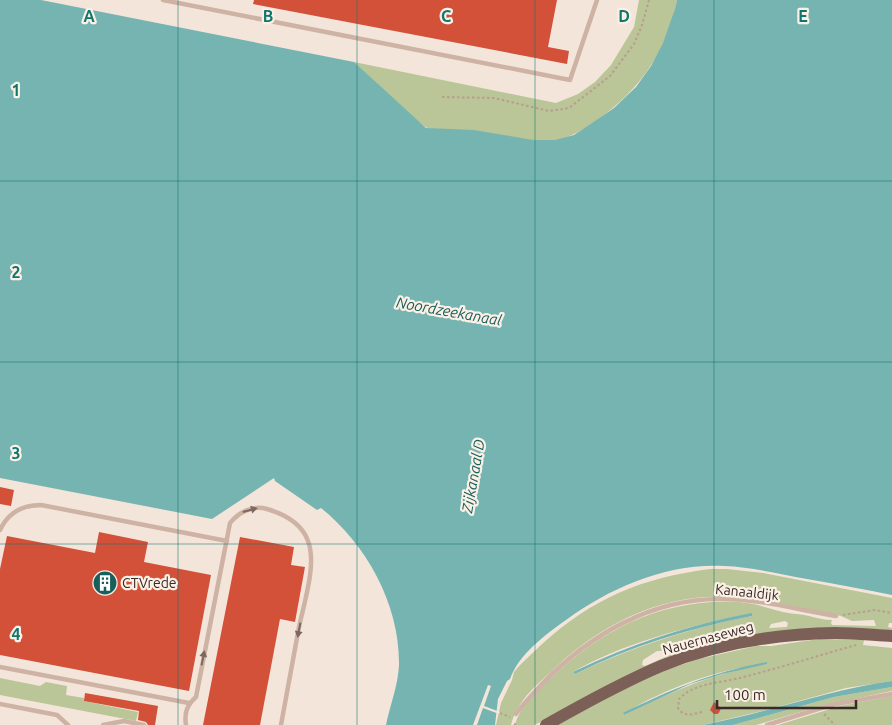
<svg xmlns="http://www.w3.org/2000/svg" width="892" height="725" font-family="Ubuntu,sans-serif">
	<rect width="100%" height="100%" fill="#f4e5da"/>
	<g fill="#bac598" fill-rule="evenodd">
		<path d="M639 0H677C668 50 638 92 597 120 584 129 572 137 556 140 531 144 502 134 477 131 462 129 442 132 428 128 420 126 365 72 354 62L556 103 578 94 595 82 611 65 634 27Z"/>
		<path d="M710 569H727L763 573 892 598V623H889L888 627 892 628V631L735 639 534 725H515C520 706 538 690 552 677 605 627 664 598 739 602 754 603 768 608 783 612 792 614 801 614 809 616 817 618 824 620 832 620L831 623 832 625 876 626 874 620 852 621 841 616C803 609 764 598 725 597 662 594 602 624 557 666 539 683 517 700 511 725H496L501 703 512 680 514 672C522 662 532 654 541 645 593 598 641 578 710 569ZM739 616H752C690 628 632 647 575 674L573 672C621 644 685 627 739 616ZM785 621 788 623 787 627 769 628 771 624ZM720 633 726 634 728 637 703 643 702 641ZM692 642H698L699 643 697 646 680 652 676 649ZM657 651H666L671 653 670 655 645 666 642 665 643 660Z"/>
		<path d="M819 639 864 640 863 645 892 648V681L846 688 770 709 703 725H557L611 695 666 670 699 659 756 646H771ZM767 664C712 673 674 691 624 715L623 714C666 688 717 669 767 664Z"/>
		<path d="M0 678 40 686 46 682 67 686 66 695 84 698V701L138 712 136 721 0 695Z"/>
		<path d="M892 687V691L824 705 756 725H733L834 697Z"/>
		<path d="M892 696V725H778L840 706Z"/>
	</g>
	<g fill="#75b4b1">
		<path d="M0 0H41L354 62 426 128 474 130 533 140H555L574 135 592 123 614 108 636 87 651 66 663 43 675 9 677 0H892V595C864 589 835 584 807 579 779 574 752 567 724 566 668 563 611 587 566 620 545 635 519 654 510 679L507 681 498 699 495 725H386C390 705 398 686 399 665 400 605 367 545 321 508L317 510 275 481 274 478 212 519 0 478Z"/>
		<path d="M752 613V616C690 628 631 646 575 674L573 672C630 644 689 625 752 613Z"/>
		<path d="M767 662V664L722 674 690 684 624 715 623 713C672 689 713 672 767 662Z"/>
		<path d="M892 681V687L834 697 733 725H703C767 713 828 690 892 681Z"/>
	</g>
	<path fill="#f4e5da" d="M488 685 491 686 484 706 500 712 499 714 483 708 477 725H473Z"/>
	<g fill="#d35039">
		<path d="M254 0H557L548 47 569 51 567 64 253 4Z"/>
		<path d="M0 487 14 490 11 506 0 504Z"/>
		<path d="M99 532 148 542 144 562 211 575 189 691 0 655V569L7 536 95 553Z"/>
		<path d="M240 537 294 547 291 565 305 567 295 622 280 619 260 725H203Z"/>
		<path d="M85 693 158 706 155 725H148L146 722 138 720 139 711 84 701Z"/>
		<path d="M714 702 721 708 719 713 717 714H714L710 710Z"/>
	</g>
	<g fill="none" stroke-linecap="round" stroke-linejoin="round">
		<g stroke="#ba9d8e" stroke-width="2" stroke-dasharray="2.5 2.5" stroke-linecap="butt">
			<path d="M442 97 494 98 549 111 569 108 610 76 634 44 642 25 649 0"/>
			<path d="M843 615 875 610 892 613"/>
			<path d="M702 712C693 714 684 718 678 708L679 699C694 683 720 683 740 678 779 668 817 656 856 645"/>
			<path d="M500 713 510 717"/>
			<path d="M824 714 835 725"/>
			<path d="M514 724 516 725"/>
		</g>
		<g stroke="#ceb3a4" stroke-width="4.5">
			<path d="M163 0 570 80 597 0"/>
			<path d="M0 530C8 513 23 505 41 505L227 541"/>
			<path d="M0 667 189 703"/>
			<path d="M0 704 57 715 68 725"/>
			<path d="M516 714C524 703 533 694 541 685 589 635 652 598 722 599 760 599 799 610 836 616"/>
			<path d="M103 725 124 721 144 725"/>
			<path d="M186 725C184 713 187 705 196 697L230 523C239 512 253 505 267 509 284 514 302 524 308 541 317 564 304 603 299 627 293 660 287 692 281 725"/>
			<path d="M767 725 831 705 892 694"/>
		</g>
		<path stroke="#7c5f56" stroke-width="12" d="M546 725C583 704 621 683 661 666 715 644 776 634 835 633 854 633 873 635 892 636"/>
	</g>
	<defs><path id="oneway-solid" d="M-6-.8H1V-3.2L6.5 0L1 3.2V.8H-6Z" transform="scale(1.25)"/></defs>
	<g fill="#7c685f">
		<use href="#oneway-solid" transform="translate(250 510) rotate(-15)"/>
		<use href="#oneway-solid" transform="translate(299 630) rotate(101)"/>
		<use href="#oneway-solid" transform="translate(203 658) rotate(-79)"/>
	</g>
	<path fill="none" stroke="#0f766e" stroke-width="1" stroke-opacity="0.55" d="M178 0V725M357 0V725M535 0V725M714 0V725M0 181H892M0 362H892M0 544H892"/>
	<defs>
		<symbol id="building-disc" viewBox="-11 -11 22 22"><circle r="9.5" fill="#175e5c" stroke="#fbf0e6"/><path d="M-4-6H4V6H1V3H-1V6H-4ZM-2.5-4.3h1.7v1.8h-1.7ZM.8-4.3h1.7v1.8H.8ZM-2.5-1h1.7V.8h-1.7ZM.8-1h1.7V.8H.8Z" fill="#fff"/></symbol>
	</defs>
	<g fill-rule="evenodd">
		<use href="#building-disc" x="91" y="569" width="28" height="28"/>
	</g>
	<g text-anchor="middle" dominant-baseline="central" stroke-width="4.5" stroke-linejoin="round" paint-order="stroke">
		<g font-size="14" fill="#382a27" stroke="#fbf0e6" text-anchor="start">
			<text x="122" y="583">CTVrede</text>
		</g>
		<g font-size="14" fill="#382a27" stroke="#fbf0e6">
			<text transform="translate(747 592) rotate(6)">Kanaaldijk</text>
			<text transform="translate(708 638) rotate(-15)">Nauernaseweg</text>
		</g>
		<g font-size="15" font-style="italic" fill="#175e5c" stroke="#fbf0e6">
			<text transform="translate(449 311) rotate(10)">Noordzeekanaal</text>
			<text transform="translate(473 476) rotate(-80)">Zijkanaal D</text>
		</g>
	</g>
	<g font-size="16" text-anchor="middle" font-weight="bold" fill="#0f766e" stroke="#fbf0e6" stroke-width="4.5" stroke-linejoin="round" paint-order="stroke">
		<text x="89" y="22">A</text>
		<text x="268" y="22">B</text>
		<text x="446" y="22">C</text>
		<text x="624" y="22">D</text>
		<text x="803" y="22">E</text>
		<text x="16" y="96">1</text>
		<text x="16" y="278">2</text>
		<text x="16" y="459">3</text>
		<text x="16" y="640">4</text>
	</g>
	<path d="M717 700v8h139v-8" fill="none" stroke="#382a27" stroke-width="2.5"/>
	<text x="724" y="700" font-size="15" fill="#382a27" stroke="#fbf0e6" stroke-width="4" paint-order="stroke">100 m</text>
</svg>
